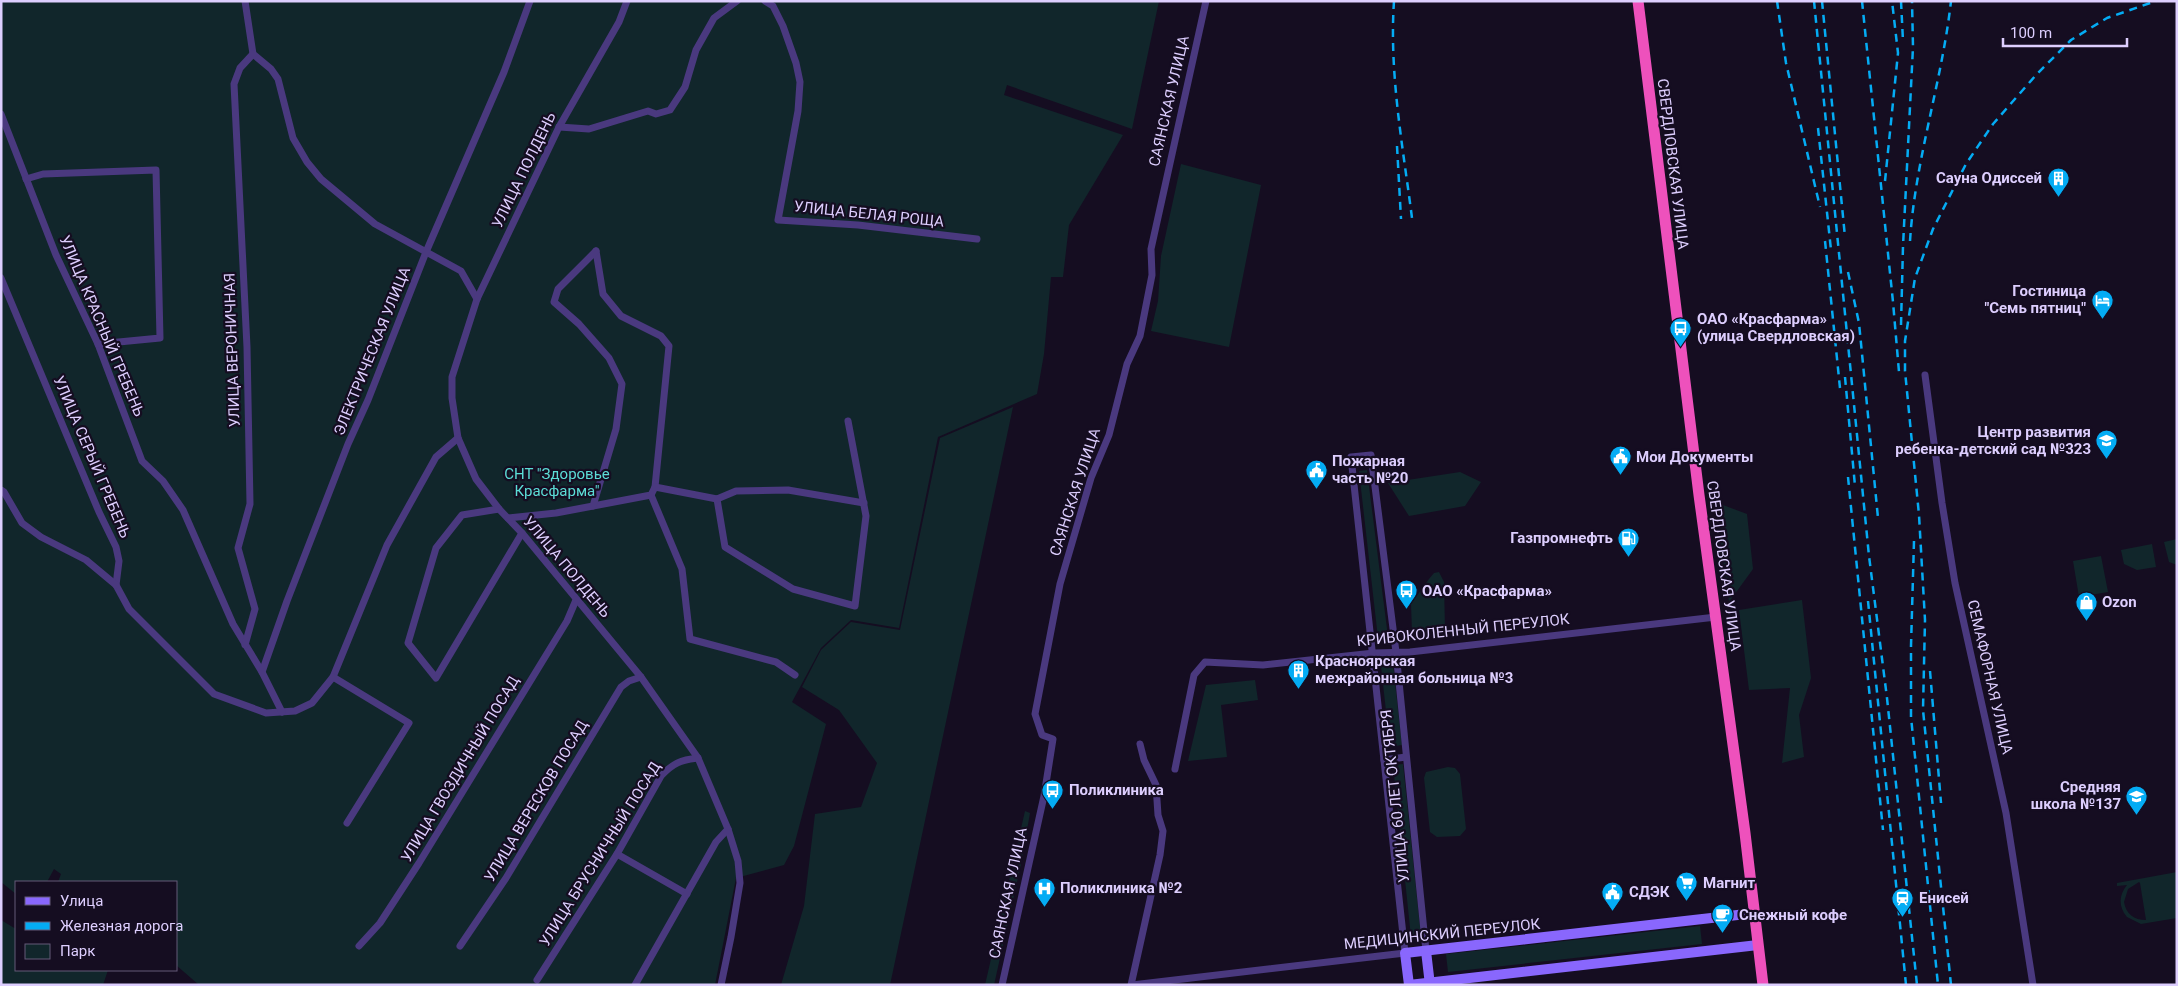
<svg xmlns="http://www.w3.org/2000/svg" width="2178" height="986" font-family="Roboto,sans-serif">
	<rect width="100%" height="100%" fill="#150d21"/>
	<g fill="#11262b" fill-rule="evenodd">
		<path d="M1 1H1159L1132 129 1007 85 1004 95 1123 135 1069 225 1063 277H1051L1044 354 1037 394 938 437 899 628 851 620 821 648 792 702 826 724 794 846 784 865 736 878 715 985H199L176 965V882H58L61 874 54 869 47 882H16V894L1 882Z"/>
		<path d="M1181 164 1261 185 1229 347 1151 331 1158 301 1161 256Z"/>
		<path d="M1013 407 890 985H781L804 906 815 814 861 807 877 763 839 710 802 687 821 650 851 622 900 630 940 438Z"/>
		<path d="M1367 470 1388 637 1378 638 1359 471Z"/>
		<path d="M1460 472 1481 482 1465 506 1409 516 1388 483Z"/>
		<path d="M1715 502 1747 514 1753 569 1729 602Z"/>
		<path d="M2177 539V565L2169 562 2164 542Z"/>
		<path d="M2152 544 2156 567 2137 570 2124 564 2121 550Z"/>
		<path d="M2101 556 2108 592 2079 597 2073 561Z"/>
		<path d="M1439 572 1444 582 1445 630 1412 632 1411 604 1429 579 1434 573Z"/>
		<path d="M1802 600 1811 678 1799 715 1804 757 1782 763 1790 688 1749 690 1739 610Z"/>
		<path d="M1393 665 1402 745 1390 747 1381 666Z"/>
		<path d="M1255 680 1258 700 1221 705 1227 757 1188 761 1206 685Z"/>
		<path d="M1403 764 1421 936 1411 937 1393 765Z"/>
		<path d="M1448 767 1455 768 1460 774 1466 829 1460 836 1437 837 1430 832 1424 778 1426 772Z"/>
		<path d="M1025 811 1030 813 1021 864 994 985H985Z"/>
		<path d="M2177 872V918L2141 924 2127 917C2118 906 2119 895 2127 885L2117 886V883ZM2139 882 2140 883 2146 920C2134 920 2126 914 2124 902L2128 889Z"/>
		<path d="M1 920 16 929V970H108L103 985H1Z"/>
		<path d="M1700 926 1702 944 1448 972 1446 954Z"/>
	</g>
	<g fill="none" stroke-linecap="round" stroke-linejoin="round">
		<g stroke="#4a397f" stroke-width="7">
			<path d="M245 1 253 54 271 69 278 79 293 138 307 162 321 179 375 224 461 271 477 299"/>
			<path d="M627 1 619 22 559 127 477 299 452 377V398L458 438 476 479 499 509 522 533 641 677 698 758 728 829 738 861 740 883 731 937 721 985"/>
			<path d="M765 1 773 6 783 26 796 63 800 82 798 111 778 220 858 225 977 239"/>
			<path d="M1 114 56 255 98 344 142 461 163 481 183 510 233 624 262 672"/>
			<path d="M559 127 589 129 648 111 656 114 670 110 685 87 696 50 714 18 737 1"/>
			<path d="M26 179 43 174 156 170 160 338 98 344"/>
			<path d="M596 251 603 294 621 316 661 336 669 346 655 487"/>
			<path d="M1 278 99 512 116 547 119 561 116 585 129 609 214 694 266 713 295 711 312 703 333 677 387 545 436 457 458 438"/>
			<path d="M1925 375 1942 503 1955 583 2006 813 2033 985"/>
			<path d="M1 490 4 492 22 523 41 537 86 560 116 585"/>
			<path d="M651 495 682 569 690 639 776 662 795 675"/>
			<path d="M717 499 725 547 793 589 855 606 866 516 848 421"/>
			<path d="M593 506 651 495 655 487 717 499 736 491 788 490 864 503"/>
			<path d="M499 509 462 515 436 548 408 643 436 678 522 533"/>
			<path d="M508 518 556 513 593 506 616 429 622 384 609 358 579 324 554 302 558 289 596 251"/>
			<path d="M245 645 255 609 238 548 250 504 247 347 234 84 240 68 253 54"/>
			<path d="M333 677 409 723 347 823"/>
			<path d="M282 712 262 672 287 601 348 444 368 400 426 252 504 72 530 1"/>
			<path d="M1384 760 1406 757"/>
			<path d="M1175 769 1194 675 1205 662 1263 665 1374 653 1410 652 1716 617"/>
			<path d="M617 854 687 894"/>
			<path d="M359 946 380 923 419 863 567 621 576 600"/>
			<path d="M460 946 506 878 621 687 629 681 641 677"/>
			<path d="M537 980 617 854 661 776C673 763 681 760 698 758"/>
			<path d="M635 985 716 842 728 829"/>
			<path d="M1002 985 1044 796 1053 739 1042 735 1035 714 1060 584 1091 478 1109 435 1127 364 1140 336 1152 275 1151 249 1206 1"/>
			<path d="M1131 985 1160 855 1163 831 1158 815 1156 785 1144 760 1140 744"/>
			<path d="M1132 985 1405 953 1351 457 1371 455 1396 652 1426 951"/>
		</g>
		<g stroke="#8967fd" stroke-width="10">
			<path d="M1755 913 1405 953 1409 985 1758 945"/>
			<path d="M1426 951 1430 985"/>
		</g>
		<path stroke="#ee51bc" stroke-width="11" d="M1638 1 1699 495 1745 833 1763 985"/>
		<g stroke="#04acf4" stroke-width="2.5" stroke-dasharray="8 6" stroke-linecap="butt">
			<path d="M1394 1C1389 74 1403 147 1412 218"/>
			<path d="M1777 1 1786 63 1820 207"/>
			<path d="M1814 1 1869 556 1887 698 1917 985"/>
			<path d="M1822 1 1845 237"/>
			<path d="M1862 1 1893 302 1899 372"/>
			<path d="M1901 1 1903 41"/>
			<path d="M1818 128 1831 250"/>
			<path d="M1397 146 1401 219"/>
			<path d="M1885 181 1898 53 1892 1"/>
			<path d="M1825 241 1840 388"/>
			<path d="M1910 241C1915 160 1942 82 1951 1"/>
			<path d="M1848 272 1859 323 1878 518"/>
			<path d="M1901 325 1903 246 1913 47 1912 1"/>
			<path d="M1845 377 1855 486"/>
			<path d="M1848 477 1883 830"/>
			<path d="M1914 541 1911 646V717L1938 985"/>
			<path d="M1868 601 1906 985"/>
			<path d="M1930 671 1941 803"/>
			<path d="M1951 985 1923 710 1925 620 1919 515 1905 371V341L1915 278 1933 229 1966 164 1993 124 2036 75 2071 40 2107 18 2156 1"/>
		</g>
	</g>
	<defs>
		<symbol id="building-pin" viewBox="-11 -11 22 30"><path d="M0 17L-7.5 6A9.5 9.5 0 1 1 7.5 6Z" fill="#04acf4" stroke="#150d21"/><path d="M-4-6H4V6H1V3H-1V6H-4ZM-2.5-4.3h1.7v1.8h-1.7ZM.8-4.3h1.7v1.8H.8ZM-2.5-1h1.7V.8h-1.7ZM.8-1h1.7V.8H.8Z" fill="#fff"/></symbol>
		<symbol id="hotel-pin" viewBox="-11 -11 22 30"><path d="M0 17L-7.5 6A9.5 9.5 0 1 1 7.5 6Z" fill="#04acf4" stroke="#150d21"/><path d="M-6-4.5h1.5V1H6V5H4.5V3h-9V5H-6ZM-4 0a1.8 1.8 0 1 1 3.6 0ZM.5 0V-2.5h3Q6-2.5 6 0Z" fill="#fff"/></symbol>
		<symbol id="bus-pin" viewBox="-11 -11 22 30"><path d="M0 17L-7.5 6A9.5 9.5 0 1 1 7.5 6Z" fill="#04acf4" stroke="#150d21"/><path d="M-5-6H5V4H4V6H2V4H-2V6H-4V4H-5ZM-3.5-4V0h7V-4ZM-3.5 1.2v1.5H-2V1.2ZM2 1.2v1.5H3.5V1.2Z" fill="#fff"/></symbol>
		<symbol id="school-pin" viewBox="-11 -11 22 30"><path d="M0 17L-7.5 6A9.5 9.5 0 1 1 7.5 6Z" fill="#04acf4" stroke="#150d21"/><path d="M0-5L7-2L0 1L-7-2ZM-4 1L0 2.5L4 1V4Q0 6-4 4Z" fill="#fff"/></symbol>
		<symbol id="civic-pin" viewBox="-11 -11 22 30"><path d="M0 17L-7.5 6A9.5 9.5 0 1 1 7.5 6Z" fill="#04acf4" stroke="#150d21"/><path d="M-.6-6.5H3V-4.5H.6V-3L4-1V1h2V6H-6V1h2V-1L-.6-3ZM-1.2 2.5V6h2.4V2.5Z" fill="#fff"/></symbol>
		<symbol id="fuel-pin" viewBox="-11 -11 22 30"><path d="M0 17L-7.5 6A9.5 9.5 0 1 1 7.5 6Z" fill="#04acf4" stroke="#150d21"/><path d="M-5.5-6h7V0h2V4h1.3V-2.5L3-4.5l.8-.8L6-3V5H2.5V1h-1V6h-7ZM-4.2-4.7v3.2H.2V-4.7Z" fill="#fff"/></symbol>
		<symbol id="shop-pin" viewBox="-11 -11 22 30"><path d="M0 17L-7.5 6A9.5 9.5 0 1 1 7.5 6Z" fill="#04acf4" stroke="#150d21"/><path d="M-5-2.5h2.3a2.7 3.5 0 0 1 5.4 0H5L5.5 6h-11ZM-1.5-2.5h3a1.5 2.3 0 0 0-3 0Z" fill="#fff"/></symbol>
		<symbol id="supermarket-pin" viewBox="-11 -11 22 30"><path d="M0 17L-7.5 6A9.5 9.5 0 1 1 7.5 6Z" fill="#04acf4" stroke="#150d21"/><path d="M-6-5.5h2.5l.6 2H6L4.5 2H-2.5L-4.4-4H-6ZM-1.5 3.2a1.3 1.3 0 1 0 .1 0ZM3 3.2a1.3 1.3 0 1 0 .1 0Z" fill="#fff"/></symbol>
		<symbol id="hospital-pin" viewBox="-11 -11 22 30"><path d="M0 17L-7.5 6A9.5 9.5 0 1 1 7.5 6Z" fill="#04acf4" stroke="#150d21"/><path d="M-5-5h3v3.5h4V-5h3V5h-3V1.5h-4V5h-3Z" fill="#fff"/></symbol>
		<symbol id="station-pin" viewBox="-11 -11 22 30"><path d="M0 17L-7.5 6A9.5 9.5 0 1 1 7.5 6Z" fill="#04acf4" stroke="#150d21"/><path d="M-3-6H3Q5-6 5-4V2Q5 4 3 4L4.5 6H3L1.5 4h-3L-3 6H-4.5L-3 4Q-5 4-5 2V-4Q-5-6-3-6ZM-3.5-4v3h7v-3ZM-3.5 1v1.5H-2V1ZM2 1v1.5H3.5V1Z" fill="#fff"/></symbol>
		<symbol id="cafe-pin" viewBox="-11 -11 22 30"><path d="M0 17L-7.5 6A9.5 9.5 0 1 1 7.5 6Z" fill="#04acf4" stroke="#150d21"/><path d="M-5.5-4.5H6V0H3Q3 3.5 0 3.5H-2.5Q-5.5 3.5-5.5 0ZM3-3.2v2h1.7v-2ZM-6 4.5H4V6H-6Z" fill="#fff"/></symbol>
	</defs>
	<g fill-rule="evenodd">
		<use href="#building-pin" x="2046" y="166" width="25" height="34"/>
		<use href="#hotel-pin" x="2090" y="288" width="25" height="34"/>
		<use href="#bus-pin" x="1668" y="316" width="25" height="34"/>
		<use href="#school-pin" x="2094" y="428" width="25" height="34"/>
		<use href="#civic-pin" x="1608" y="444" width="25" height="34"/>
		<use href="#civic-pin" x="1304" y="458" width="25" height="34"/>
		<use href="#fuel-pin" x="1616" y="526" width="25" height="34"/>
		<use href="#bus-pin" x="1394" y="578" width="25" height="34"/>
		<use href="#shop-pin" x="2074" y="590" width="25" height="34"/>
		<use href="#building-pin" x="1286" y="658" width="25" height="34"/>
		<use href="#bus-pin" x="1040" y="778" width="25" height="34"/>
		<use href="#school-pin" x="2124" y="784" width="25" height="34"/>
		<use href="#supermarket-pin" x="1674" y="870" width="25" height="34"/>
		<use href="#hospital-pin" x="1032" y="876" width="25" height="34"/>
		<use href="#civic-pin" x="1600" y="880" width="25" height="34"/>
		<use href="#station-pin" x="1890" y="886" width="25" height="34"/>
		<use href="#cafe-pin" x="1710" y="902" width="25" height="34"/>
	</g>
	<g text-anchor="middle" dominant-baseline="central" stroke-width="4.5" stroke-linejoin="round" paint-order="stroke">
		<g font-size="15" fill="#ddcefe" stroke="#150d21">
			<text transform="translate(1169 101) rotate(-77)">САЯНСКАЯ УЛИЦА</text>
			<text transform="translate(1673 164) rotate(83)">СВЕРДЛОВСКАЯ УЛИЦА</text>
			<text transform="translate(524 170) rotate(-64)">УЛИЦА ПОЛДЕНЬ</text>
			<text transform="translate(869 214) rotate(6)">УЛИЦА БЕЛАЯ РОЩА</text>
			<text transform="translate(102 326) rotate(67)">УЛИЦА КРАСНЫЙ ГРЕБЕНЬ</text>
			<text transform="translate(232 350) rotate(-92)">УЛИЦА ВЕРОНИЧНАЯ</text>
			<text transform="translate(372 351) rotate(-68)">ЭЛЕКТРИЧЕСКАЯ УЛИЦА</text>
			<text transform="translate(92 457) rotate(67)">УЛИЦА СЕРЫЙ ГРЕБЕНЬ</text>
			<text transform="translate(1075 492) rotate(-72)">САЯНСКАЯ УЛИЦА</text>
			<text transform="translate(1724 566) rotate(82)">СВЕРДЛОВСКАЯ УЛИЦА</text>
			<text transform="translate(567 567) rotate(50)">УЛИЦА ПОЛДЕНЬ</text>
			<text transform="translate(1463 630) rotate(-6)">КРИВОКОЛЕННЫЙ ПЕРЕУЛОК</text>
			<text transform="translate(1990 677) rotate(77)">СЕМАФОРНАЯ УЛИЦА</text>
			<text transform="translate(460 769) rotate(-59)">УЛИЦА ГВОЗДИЧНЫЙ ПОСАД</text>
			<text transform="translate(1395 796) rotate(-96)">УЛИЦА 60 ЛЕТ ОКТЯБРЯ</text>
			<text transform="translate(536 801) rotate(-59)">УЛИЦА ВЕРЕСКОВ ПОСАД</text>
			<text transform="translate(600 854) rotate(-58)">УЛИЦА БРУСНИЧНЫЙ ПОСАД</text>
			<text transform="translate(1008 893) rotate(-78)">САЯНСКАЯ УЛИЦА</text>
			<text transform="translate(1442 934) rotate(-6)">МЕДИЦИНСКИЙ ПЕРЕУЛОК</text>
		</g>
		<g font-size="15" font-weight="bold" fill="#ddcefe" stroke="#150d21" text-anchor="start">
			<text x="2042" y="178" text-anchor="end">Сауна Одиссей</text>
			<text x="2086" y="291" text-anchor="end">Гостиница<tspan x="2086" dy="17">"Семь пятниц"</tspan></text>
			<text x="1697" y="319">ОАО «Красфарма»<tspan x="1697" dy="17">(улица Свердловская)</tspan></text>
			<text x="2091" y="432" text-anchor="end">Центр развития<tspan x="2091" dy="17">ребенка-детский сад №323</tspan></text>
			<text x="1636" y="457">Мои Документы</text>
			<text x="1332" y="461">Пожарная<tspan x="1332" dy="17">часть №20</tspan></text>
			<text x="1613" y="538" text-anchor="end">Газпромнефть</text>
			<text x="1422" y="591">ОАО «Красфарма»</text>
			<text x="2102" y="602">Ozon</text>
			<text x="1315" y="661">Красноярская<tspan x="1315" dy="17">межрайонная больница №3</tspan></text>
			<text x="2121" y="787" text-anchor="end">Средняя<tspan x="2121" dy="17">школа №137</tspan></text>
			<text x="1069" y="790">Поликлиника</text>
			<text x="1703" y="883">Магнит</text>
			<text x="1060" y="888">Поликлиника №2</text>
			<text x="1629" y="892">СДЭК</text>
			<text x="1919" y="898">Енисей</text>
			<text x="1739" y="915">Снежный кофе</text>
		</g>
		<g font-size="15" fill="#5cddd7" stroke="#150d21">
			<text x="557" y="474">СНТ "Здоровье<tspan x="557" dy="17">Красфарма"</tspan></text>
		</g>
	</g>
	<rect width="2178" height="986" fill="none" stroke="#ddcefe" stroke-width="5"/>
	<rect x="15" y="881" width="162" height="90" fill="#150d21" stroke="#655a79"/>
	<rect x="25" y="897" width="25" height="8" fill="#8967fd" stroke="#655a79"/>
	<text x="60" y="906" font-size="15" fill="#ddcefe">Улица</text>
	<rect x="25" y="922" width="25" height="8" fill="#04acf4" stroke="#655a79"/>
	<text x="60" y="931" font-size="15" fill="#ddcefe">Железная дорога</text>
	<rect x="25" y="944" width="25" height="15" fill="#11262b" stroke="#655a79"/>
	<text x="60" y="956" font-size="15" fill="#ddcefe">Парк</text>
	<path d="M2003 38v8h124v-8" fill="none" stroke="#ddcefe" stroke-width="2.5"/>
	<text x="2010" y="38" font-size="15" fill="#ddcefe" stroke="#150d21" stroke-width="4" paint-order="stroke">100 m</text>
</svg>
